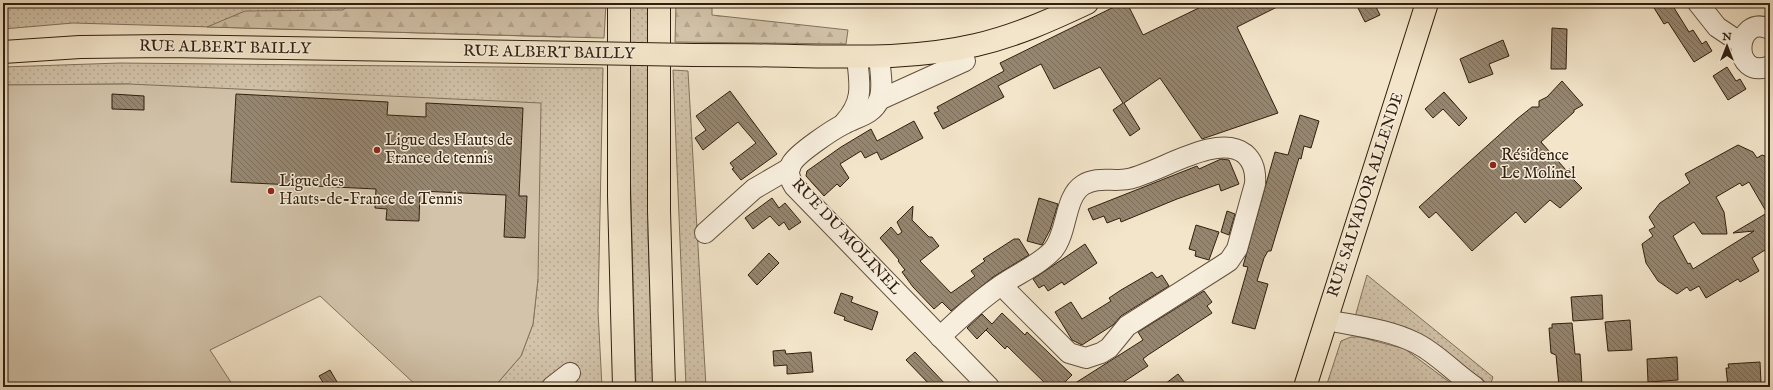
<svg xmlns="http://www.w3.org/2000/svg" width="1773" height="390" font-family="'IM FELL English',serif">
	<defs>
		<pattern id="grass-dots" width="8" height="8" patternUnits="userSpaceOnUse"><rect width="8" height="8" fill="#d2c3aa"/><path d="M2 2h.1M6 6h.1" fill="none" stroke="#b5a791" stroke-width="1.8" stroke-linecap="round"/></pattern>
		<pattern id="forest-firs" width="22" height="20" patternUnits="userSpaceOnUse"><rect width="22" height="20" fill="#d2c3aa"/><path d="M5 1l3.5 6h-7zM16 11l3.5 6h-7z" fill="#b5a791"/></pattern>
		<pattern id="building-back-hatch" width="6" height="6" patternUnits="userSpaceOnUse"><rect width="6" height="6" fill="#968670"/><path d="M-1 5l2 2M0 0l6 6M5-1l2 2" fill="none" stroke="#7b6d5a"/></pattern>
	</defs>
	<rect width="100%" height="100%" fill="#f3e5ca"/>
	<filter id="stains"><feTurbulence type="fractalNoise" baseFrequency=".005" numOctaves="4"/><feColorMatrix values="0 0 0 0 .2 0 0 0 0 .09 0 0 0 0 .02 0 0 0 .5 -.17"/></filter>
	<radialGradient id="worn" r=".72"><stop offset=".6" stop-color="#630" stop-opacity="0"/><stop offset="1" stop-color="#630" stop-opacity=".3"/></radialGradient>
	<g fill="url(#grass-dots)" stroke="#82715c">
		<path d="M3 3H561V37L73 23 3 29Z"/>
		<path d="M628 3H650L648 237 654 387H636L628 89Z"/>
		<path d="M120 63 603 68 598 311 602 387 495 386 521 356 533 324 538 279 129 84 3 85V67Z"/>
		<path d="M673 70 688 71 706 387H686Z"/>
		<path d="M1367 275 1493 377 1490 386 1355 317Z"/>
		<path d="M1351 337H1360L1405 349 1456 387H1326L1341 341Z"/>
	</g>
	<g fill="url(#forest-firs)" stroke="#82715c">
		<path d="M351 3H606L604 38 207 27 245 11 343 10Z"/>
		<path d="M676 3H712V15L848 30 846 44 675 42Z"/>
	</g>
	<path fill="#d2c3aa" stroke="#82715c" d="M129 84 541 103 538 279 533 324 521 356 495 386 418 387 320 296 210 350 234 387H3V85Z"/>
	<g fill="url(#building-back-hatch)" stroke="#311f0e" fill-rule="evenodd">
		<path d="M1122 3H1127L1143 35 1207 4 1285 3 1237 27 1278 113 1202 139 1160 78 1124 103 1140 129 1130 136 1113 110 1123 103 1100 67 1054 89 1041 64 998 86 1004 97 943 129 934 113 939 111 937 107 1004 71 1000 63Z"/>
		<path d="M1363 3H1374L1380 15 1365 22 1357 6Z"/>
		<path d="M1651 3H1671L1689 32 1693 30 1702 44 1706 41 1712 51 1694 62 1668 22 1664 24Z"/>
		<path d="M1552 28 1567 29 1566 69H1551Z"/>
		<path d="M1503 40 1509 56 1489 64 1493 74 1469 83 1460 59Z"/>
		<path d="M1727 67 1736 81 1740 79 1746 89 1728 100 1713 76Z"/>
		<path d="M1562 81 1583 105 1574 110V112L1541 142 1566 170 1570 169 1569 175 1582 188 1560 208 1550 200 1525 223 1516 212 1472 251 1436 212 1429 218 1419 207 1517 119 1532 107H1539V101L1547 97Z"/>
		<path d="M730 91 777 154 741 180 732 169 734 168 730 163 756 143 738 122 703 150 695 138 706 130 696 116Z"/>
		<path d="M1444 92 1467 118 1459 126 1443 109 1433 118 1425 109Z"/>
		<path d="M112 94 144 96V110L112 109Z"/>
		<path d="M236 94 388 102 387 115 426 117V103L523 108 519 196H527L525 238 504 237 506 195 420 191 419 221 386 220 387 209 375 208 376 189 231 182Z"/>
		<path d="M1300 115 1319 121 1311 148 1304 146 1301 159 1299 158 1271 251H1268L1264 258 1257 281 1268 284 1255 329 1232 323 1248 267 1243 266 1275 152 1288 155Z"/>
		<path d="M914 121 923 138 881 160 877 152 865 158 861 151 840 164 849 178 840 187 837 184 824 196 806 176 807 171 841 147 871 129 877 141Z"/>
		<path d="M1738 145 1753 152 1757 158 1762 155 1770 158V247L1752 258 1759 271 1740 282 1738 279 1706 298 1699 286 1690 291 1687 287 1677 294 1658 281 1646 263 1642 244 1653 236 1649 230 1655 227 1649 217 1660 203 1690 183 1685 174ZM1749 182 1767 213 1733 233 1754 231 1693 269 1690 263 1688 264 1673 236 1694 222 1702 234H1727L1724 212 1716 197 1740 183 1742 186Z"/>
		<path d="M1221 159 1229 160 1239 184 1221 191 1219 184 1177 199 1121 222 1120 218 1107 223 1104 216 1093 220 1088 209 1197 166 1199 169Z"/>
		<path d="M772 198 779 208 785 203 801 222 789 230 784 222 779 226 770 216 753 229 745 218Z"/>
		<path d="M1039 198 1058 204 1050 230 1042 245 1027 241Z"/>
		<path d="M913 206 912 220 929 237H932L939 246 920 261 951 293 975 276 971 271 985 261 983 259 1014 239H1019L1029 255 993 277 951 311 942 302 934 309 913 287 902 272 905 270 898 261 899 260 880 238 891 227 898 235 902 232 897 222Z"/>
		<path d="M1227 211 1235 214 1229 235 1221 232Z"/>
		<path d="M1196 225 1219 232 1209 260 1195 256 1196 251 1189 249Z"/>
		<path d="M1085 244 1097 263 1064 285 1062 282 1048 291 1044 285 1039 288 1033 279Z"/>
		<path d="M769 253 779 263 757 285 748 275Z"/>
		<path d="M1152 272 1157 278 1162 275 1169 286 1121 316 1113 325 1082 345 1072 340 1055 312 1071 302 1082 319 1111 301 1109 298 1121 290Z"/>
		<path d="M1204 291 1212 302 1207 306 1212 313 1148 355 1143 359 1148 366 1116 387H1069L1143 340 1138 332Z"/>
		<path d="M841 293 853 297 851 302 878 312 872 330 844 320 845 317 834 313Z"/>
		<path d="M1602 295 1603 319 1573 321 1571 297Z"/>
		<path d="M1002 313 1025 335 1027 332 1072 375 1062 385 1058 382 1054 387H1049L1007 346 1005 349 986 330 988 328 977 339 967 328 982 314 992 324Z"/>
		<path d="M1630 320 1632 350 1608 351 1605 322Z"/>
		<path d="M1572 323 1575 354H1580L1582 385 1559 386 1556 355 1551 353 1549 328H1552V324Z"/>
		<path d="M785 350 786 354 811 352 813 372 787 374V365L774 366 773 351Z"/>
		<path d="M915 352 948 387H932L906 360Z"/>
		<path d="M1677 357 1678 380 1648 382 1647 359Z"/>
		<path d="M1760 362 1761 383 1752 384 1746 385V387H1728L1726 368H1729L1728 364Z"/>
		<path d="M330 370 340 387H326L319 376Z"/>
		<path d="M1178 374 1188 387H1161Z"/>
	</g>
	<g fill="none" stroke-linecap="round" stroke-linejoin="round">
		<defs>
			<g id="minor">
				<path d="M1698 3 1717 27 1741 43"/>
				<path d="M1770 29C1734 13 1730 81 1770 66"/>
				<path d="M879 57C880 70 884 88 879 100 873 115 856 117 844 124 832 130 798 153 792 163 787 171 789 178 794 186L989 387"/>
				<path d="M879 100 965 61"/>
				<path d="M844 123C864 101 860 85 857 58"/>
				<path d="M705 233 754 189 790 168"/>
				<path d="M1327 320C1356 326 1388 329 1416 343 1438 354 1454 373 1475 387"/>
				<path d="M940 337C959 319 978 301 1000 286 1017 274 1039 265 1053 250 1068 232 1064 197 1083 185 1097 176 1113 182 1128 179 1159 173 1217 132 1245 154 1254 162 1256 172 1255 184L1237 249 1229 261 1223 265 1127 326 1109 348 1101 353 1086 358 1069 353 1001 285"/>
				<path d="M552 387 570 373"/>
			</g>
			<g id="major">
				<path d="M3 52 80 47 168 46 583 53"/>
				<path d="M694 55C728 55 761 55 794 56 856 57 916 59 976 45 1015 36 1051 20 1087 3"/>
				<path d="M1305 387 1427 3"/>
			</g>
			<g id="highway">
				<path d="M619 3V196L624 387"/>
				<path d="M659 3V211L664 387"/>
			</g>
		</defs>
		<use href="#minor" stroke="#62503d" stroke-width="22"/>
		<use href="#major" stroke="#311f0e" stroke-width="24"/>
		<use href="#highway" stroke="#311f0e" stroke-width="24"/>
		<use href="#minor" stroke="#f7eedd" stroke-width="20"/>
		<use href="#major" stroke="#f3e5ca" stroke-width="22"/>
		<use href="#highway" stroke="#f3e5ca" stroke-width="22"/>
		<defs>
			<path id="major-bridge" d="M583 53 694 55"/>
		</defs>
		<use href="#major-bridge" stroke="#311f0e" stroke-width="24" stroke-linecap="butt"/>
		<use href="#major-bridge" stroke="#f3e5ca" stroke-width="22"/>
	</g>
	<g fill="#8f2418" stroke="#f7eedd" stroke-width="1.5">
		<circle cx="377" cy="150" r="4"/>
		<circle cx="1493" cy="165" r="4"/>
		<circle cx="271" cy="191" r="4"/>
	</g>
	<g text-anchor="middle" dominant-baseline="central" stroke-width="3" stroke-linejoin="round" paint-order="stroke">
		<g font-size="16" fill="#311f0e" stroke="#f7eedd">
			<text transform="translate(225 48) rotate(1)">RUE ALBERT BAILLY</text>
			<text transform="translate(549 53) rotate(1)">RUE ALBERT BAILLY</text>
			<text transform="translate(1366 195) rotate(-72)">RUE SALVADOR ALLENDE</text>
			<text transform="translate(846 237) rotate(47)">RUE DU MOLINEL</text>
		</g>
		<g font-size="16" fill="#311f0e" stroke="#f7eedd" text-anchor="start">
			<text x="385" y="141">Ligue des Hauts de<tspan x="385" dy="18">France de tennis</tspan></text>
			<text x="1501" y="156">Résidence<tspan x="1501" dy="18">Le Molinel</tspan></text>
			<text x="279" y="182">Ligue des<tspan x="279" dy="18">Hauts-de-France de Tennis</tspan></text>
		</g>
	</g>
	<rect width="1773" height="390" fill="none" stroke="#f3e5ca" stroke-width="16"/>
	<rect x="4" y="4" width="1765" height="382" fill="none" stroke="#311f0e" stroke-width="2"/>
	<rect x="8" y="8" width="1757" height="374" fill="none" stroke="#311f0e"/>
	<g transform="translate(1727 46)" stroke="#f7eedd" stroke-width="3" paint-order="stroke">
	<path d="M0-3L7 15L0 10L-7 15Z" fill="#311f0e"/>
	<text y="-6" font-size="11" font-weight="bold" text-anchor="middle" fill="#311f0e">N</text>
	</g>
	<rect width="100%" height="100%" filter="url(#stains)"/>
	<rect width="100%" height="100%" fill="url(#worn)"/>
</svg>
